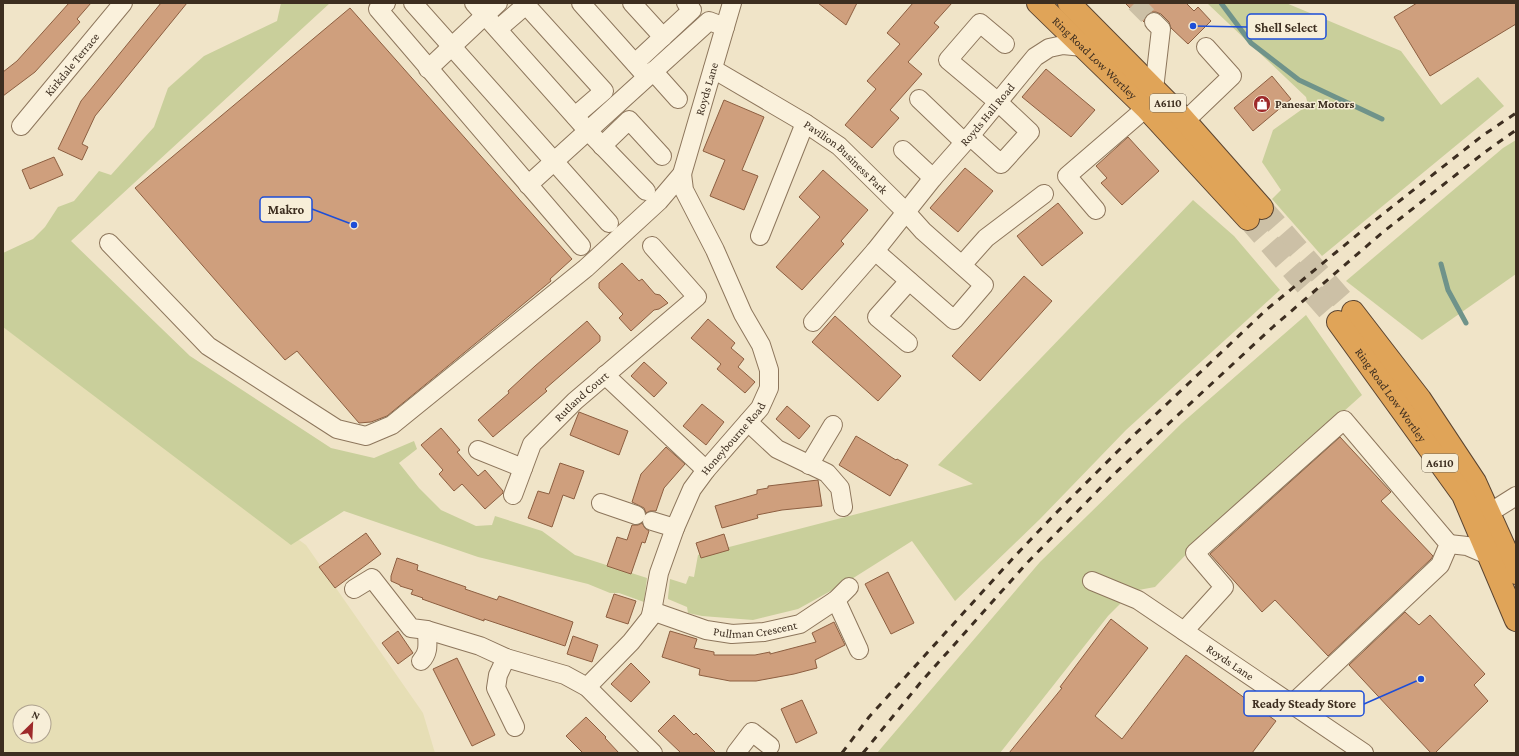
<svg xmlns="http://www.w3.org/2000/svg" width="1519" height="756" font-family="'Crimson Pro',serif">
	<rect width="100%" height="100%" fill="#f0e4c8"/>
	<path fill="#e6deb5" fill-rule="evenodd" d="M3 327 306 545 423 713 435 753H3ZM20 712H44V736H20Z"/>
	<g fill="#c9cf9b">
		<path d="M281 3H330L71 241 190 356 331 448 374 458 414 441 417 449 399 463 419 488 441 510 476 526 492 525 495 516 542 531 575 555 647 578 644 602 619 593H610L588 584 478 557 344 511 291 545 3 327V253L33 239 45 227 58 207 74 201 99 171 111 175 154 127 168 88 204 56 277 21Z"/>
		<path d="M1207 3H1286L1401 51 1441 105 1478 77 1504 106 1322 256 1272 199 1281 190 1262 162 1273 130 1308 105 1306 97Z"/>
		<path d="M1516 140V274L1422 340 1346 281 1503 148Z"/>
		<path d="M1193 200 1234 236 1280 290 1126 430 1040 519 955 601 912 541 847 582 798 609 753 620 702 616 688 613 687 607 668 599V597L670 579 686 584 689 576 694 577 698 555 973 484 938 465Z"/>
		<path d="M1306 315 1362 395 1198 542 1155 587 1133 591 1108 616 1000 753H877L1040 562 1182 423Z"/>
	</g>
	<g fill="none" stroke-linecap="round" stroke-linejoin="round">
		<g stroke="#6f938a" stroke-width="5">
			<path d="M1221 3 1251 43 1299 80 1382 119"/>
			<path d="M1441 264 1448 290 1466 323"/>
		</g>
	</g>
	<g fill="#cf9f7d" stroke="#8d5f41">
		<path d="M69 3H91L77 19 80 22 35 72 3 96V72L17 61Z"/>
		<path d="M161 3H187L95 116 82 144 88 147 82 160 58 149 81 101Z"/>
		<path d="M818 3H857L846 25Z"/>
		<path d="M913 3H952L934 23 939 27 908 62 922 74 890 110 899 118 872 148 845 125 876 89 867 81 900 44 887 33Z"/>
		<path d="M1125 3H1186L1194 11 1198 7 1211 21 1188 44 1171 28 1169 22 1161 14 1156 12H1151L1146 15 1144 22Z"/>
		<path d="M1417 3H1516V24L1430 76 1394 17Z"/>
		<path d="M350 8 572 259 550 279 551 281 509 316 387 416 371 422 359 423 297 351 285 360 135 188Z"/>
		<path d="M1046 69 1095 110 1071 137 1022 97Z"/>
		<path d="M1272 76 1291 99 1253 131 1234 108Z"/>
		<path d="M724 100 764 117 742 170 758 176 744 210 710 196 725 160 703 151Z"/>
		<path d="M1128 137 1159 171 1122 205 1101 183 1107 178 1096 166Z"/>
		<path d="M54 157 63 175 30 189 22 170Z"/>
		<path d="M965 168 993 191 958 232 930 208Z"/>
		<path d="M823 170 868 210 841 241 844 244 802 290 776 267 820 217 799 197Z"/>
		<path d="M1058 203 1083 233 1042 266 1017 236Z"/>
		<path d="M622 263 639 281 642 279 655 294 660 295 668 303 659 309 654 310 631 331 619 318 623 314 599 288V283Z"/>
		<path d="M1024 276 1052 301 980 381 952 356Z"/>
		<path d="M835 316 901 376 878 401 812 342Z"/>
		<path d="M708 319 735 343 731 348 744 359 738 367 755 382 745 393 717 369 721 364 691 338Z"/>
		<path d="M587 321 600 336V341L545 389 547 391 493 437 478 420 509 393 508 391 535 366Z"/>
		<path d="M644 362 667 383 654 397 631 376Z"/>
		<path d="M702 404 724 422 706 445 683 426Z"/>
		<path d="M787 406 810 426 799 439 776 419Z"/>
		<path d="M579 412 628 431 619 455 570 435Z"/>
		<path d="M441 428 460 450 457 452 478 476 485 470 503 491V493L485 509 462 484 454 491 439 474 443 470 421 445Z"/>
		<path d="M856 436 896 460 897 459 908 465 890 496 839 465Z"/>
		<path d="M1340 437 1391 492 1381 501 1433 556 1431 559 1328 656 1275 600 1262 612 1210 554Z"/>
		<path d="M666 447 685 464 664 488 656 511H650L646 513 644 508 632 502 641 474Z"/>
		<path d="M560 463 584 471 574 499 563 495 552 527 528 518 538 491 549 494Z"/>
		<path d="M818 480 822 506 782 510 757 515 758 518 722 528 715 506 757 494V490L768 488V486Z"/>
		<path d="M642 523 645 528 649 531 645 543 642 542 631 574 607 566 617 537 627 540 632 525H638Z"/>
		<path d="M366 533 381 554 335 588 319 567Z"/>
		<path d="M724 534 729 550 701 558 696 543Z"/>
		<path d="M397 558 418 565 417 570 466 587 465 589 497 600 499 596 573 622 565 646 484 619V621L422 599 423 598 411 594 413 590 400 586V585L391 581V576Z"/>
		<path d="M888 572 914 623 891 634 865 584Z"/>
		<path d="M614 594 636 601 628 624 606 617Z"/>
		<path d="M1405 612 1419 625 1430 615 1485 674 1474 685 1488 701 1435 753H1431L1349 665Z"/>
		<path d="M1111 619 1148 648 1095 716 1122 739 1186 655 1276 721 1252 753H1009L1062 688 1060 687Z"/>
		<path d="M834 622 845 645 815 660 817 668 794 674 756 681H730L699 675 700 669 662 657 670 631 697 639 694 648 714 652V655H755L770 652V654L816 642 812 633Z"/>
		<path d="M398 631 413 653 398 664 382 643Z"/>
		<path d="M573 636 598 645 592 662 567 654Z"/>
		<path d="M457 658 495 735 472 746 433 669Z"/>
		<path d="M631 663 650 682 631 702 611 684Z"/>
		<path d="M802 700 817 733 796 743 781 709Z"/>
		<path d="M674 715 694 735 696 733 716 753H681L658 731Z"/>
		<path d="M586 717 606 737 605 738 619 753H583L566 736Z"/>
	</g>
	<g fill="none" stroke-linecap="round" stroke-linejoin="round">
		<path stroke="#ccc0a6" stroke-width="18" stroke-dasharray="18 9" stroke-linecap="butt" d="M1135 3 1154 22"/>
		<g stroke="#ccc0a6" stroke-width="22" stroke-dasharray="22 11" stroke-linecap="butt">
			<path d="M1262 208 1353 312"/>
			<path d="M1248 219 1338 322"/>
		</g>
		<defs>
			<g id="minor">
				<path d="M386 3 378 9 581 246"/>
				<path d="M413 3 609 223"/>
				<path d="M474 3 588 131 646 191"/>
				<path d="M581 3 647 77"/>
				<path d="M632 3 663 37"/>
				<path d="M1154 22 1161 29 1154 89"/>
				<path d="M498 29 526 5 604 91 575 116"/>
				<path d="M635 63 692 10 686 3"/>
				<path d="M428 69 498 3"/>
				<path id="s1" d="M713 69 805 123 839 146 906 212 923 231 984 285 954 320 875 251"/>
				<path d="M653 71 678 99"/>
				<path d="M919 99 964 142"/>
				<path d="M1185 121 1232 76 1206 47"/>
				<path id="s2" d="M21 126 123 3"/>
				<path d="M970 136 1001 164 1030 132 998 102 948 60 980 23 1005 44"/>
				<path d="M602 146 629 120 662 156"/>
				<path d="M903 150 933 178"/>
				<path d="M528 185 709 21 725 27"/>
				<path d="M1096 210 1067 176 1146 108"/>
				<path d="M760 236 805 123"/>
				<path id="s3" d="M109 243 208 346 337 429 366 436 392 425 586 268 659 201 682 174 732 3"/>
				<path d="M962 265 986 238 1044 194"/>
				<path id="s4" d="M813 322 875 251 933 178 970 136 1035 57 1049 48 1063 45 1083 47"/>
				<path d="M908 343 877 317 909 281"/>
				<path d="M605 375 706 470"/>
				<path d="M748 422 777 449 827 473 840 488 843 507"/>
				<path d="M478 450 523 468"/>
				<path d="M809 465 833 425"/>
				<path id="s5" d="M513 495 532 444 575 401 697 297 652 246"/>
				<path d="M601 503 636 515"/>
				<path d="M1489 513 1516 496"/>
				<path d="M652 521 675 528"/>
				<path d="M1449 544 1467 546 1488 555"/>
				<path id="s6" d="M1092 581 1138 600 1364 753"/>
				<path d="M354 589 372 578 411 628 427 630 480 646 506 658 565 675 587 687 653 753"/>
				<path d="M836 600 859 650"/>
				<path id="s7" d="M652 611 706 630 732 634 764 632 800 624 836 600 849 587"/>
				<path d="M1184 631 1224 587 1195 553 1344 420 1449 544 1440 565 1292 704"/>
				<path d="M506 658 498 675 496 688 515 727"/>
				<path d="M421 661C430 652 427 642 427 630"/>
				<path id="s8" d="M587 687 631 642 650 618 652 611 659 573 675 528 692 489 706 470 760 408 769 388V370L761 345 743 314 715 250 684 190 682 174"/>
				<path d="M736 753 752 732 770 746"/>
			</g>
			<g id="highway">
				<path id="s9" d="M1038 3 1146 108 1248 219"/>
				<path d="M1069 3 1179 114 1262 208"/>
				<path d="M1353 312 1420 399 1475 482 1516 573"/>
				<path id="s10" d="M1338 322 1463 495 1516 620"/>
			</g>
		</defs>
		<use href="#minor" stroke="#8d765c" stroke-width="20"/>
		<use href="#highway" stroke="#5b4430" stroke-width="24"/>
		<use href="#minor" stroke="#faf1dc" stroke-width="18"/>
		<use href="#highway" stroke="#e0a458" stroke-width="22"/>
		<g stroke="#3d2e20" stroke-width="3" stroke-dasharray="7 7" stroke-linecap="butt">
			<path d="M842 753 869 717 1015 556 1054 515 1133 436 1266 310 1374 221 1482 136 1516 113"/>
			<path d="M863 753 921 682 1026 564 1113 475 1274 326 1383 232 1485 152 1516 130"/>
		</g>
	</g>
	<defs>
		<symbol id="shop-disc" viewBox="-11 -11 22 22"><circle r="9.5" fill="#9e2a2b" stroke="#f7eed8"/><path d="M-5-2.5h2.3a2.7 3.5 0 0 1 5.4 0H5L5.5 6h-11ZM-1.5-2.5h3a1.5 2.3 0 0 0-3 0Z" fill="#fff"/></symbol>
	</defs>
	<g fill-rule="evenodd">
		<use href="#shop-disc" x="1252" y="94" width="20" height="20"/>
	</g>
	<g text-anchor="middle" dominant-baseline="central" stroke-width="3" stroke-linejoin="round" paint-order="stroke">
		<g fill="#f7eed8" stroke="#756857" stroke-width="1">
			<rect x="1150" y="94" width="36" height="18" rx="3"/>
			<rect x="1422" y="454" width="36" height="18" rx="3"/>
		</g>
		<g font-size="11" font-weight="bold" fill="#3d2e20">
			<text x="1168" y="103">A6110</text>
			<text x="1440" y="463">A6110</text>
		</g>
		<g font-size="12" fill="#3d2e20" stroke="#f7eed8">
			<text stroke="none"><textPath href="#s9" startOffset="79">Ring Road Low Wortley</textPath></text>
			<text stroke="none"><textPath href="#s2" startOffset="80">Kirkdale Terrace</textPath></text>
			<text stroke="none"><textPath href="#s3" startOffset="827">Royds Lane</textPath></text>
			<text stroke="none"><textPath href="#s4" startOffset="271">Royds Hall Road</textPath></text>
			<text stroke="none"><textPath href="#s1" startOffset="160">Pavilion Business Park</textPath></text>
			<text stroke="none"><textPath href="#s10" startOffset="90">Ring Road Low Wortley</textPath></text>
			<text stroke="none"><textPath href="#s5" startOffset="123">Rutland Court</textPath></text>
			<text stroke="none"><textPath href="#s8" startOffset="295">Honeybourne Road</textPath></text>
			<text stroke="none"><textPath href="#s7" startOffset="107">Pullman Crescent</textPath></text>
			<text stroke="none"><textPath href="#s6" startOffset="161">Royds Lane</textPath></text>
		</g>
		<g font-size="12" font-weight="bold" fill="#3d2e20" stroke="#f7eed8" text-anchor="start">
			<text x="1275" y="104">Panesar Motors</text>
		</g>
	</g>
	<path fill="none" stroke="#1d4ed8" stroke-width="1.5" d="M1193 26L1247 27M354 225L312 209M1421 679L1364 704"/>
	<g fill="#1d4ed8" stroke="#f7eed8" stroke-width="1.5">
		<circle cx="1193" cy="26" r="4"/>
		<circle cx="354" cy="225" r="4"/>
		<circle cx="1421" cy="679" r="4"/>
	</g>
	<g fill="#f7eed8" stroke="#1d4ed8" stroke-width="1.5">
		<rect x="1247" y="14" width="79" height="25" rx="4"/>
		<rect x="260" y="197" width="52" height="25" rx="4"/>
		<rect x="1244" y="691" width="120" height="25" rx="4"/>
	</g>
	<g font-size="13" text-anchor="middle" font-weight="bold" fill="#3d2e20">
		<text x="1286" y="32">Shell Select</text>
		<text x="286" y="214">Makro</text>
		<text x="1304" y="708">Ready Steady Store</text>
	</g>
	<rect width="1519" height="756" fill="none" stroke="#3d2e20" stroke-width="8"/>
	<g transform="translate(32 724) rotate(24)"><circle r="19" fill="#f7eed8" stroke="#ada18e"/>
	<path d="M0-3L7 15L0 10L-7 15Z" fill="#9e2a2b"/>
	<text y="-6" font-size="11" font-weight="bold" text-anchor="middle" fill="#3d2e20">N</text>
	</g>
</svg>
